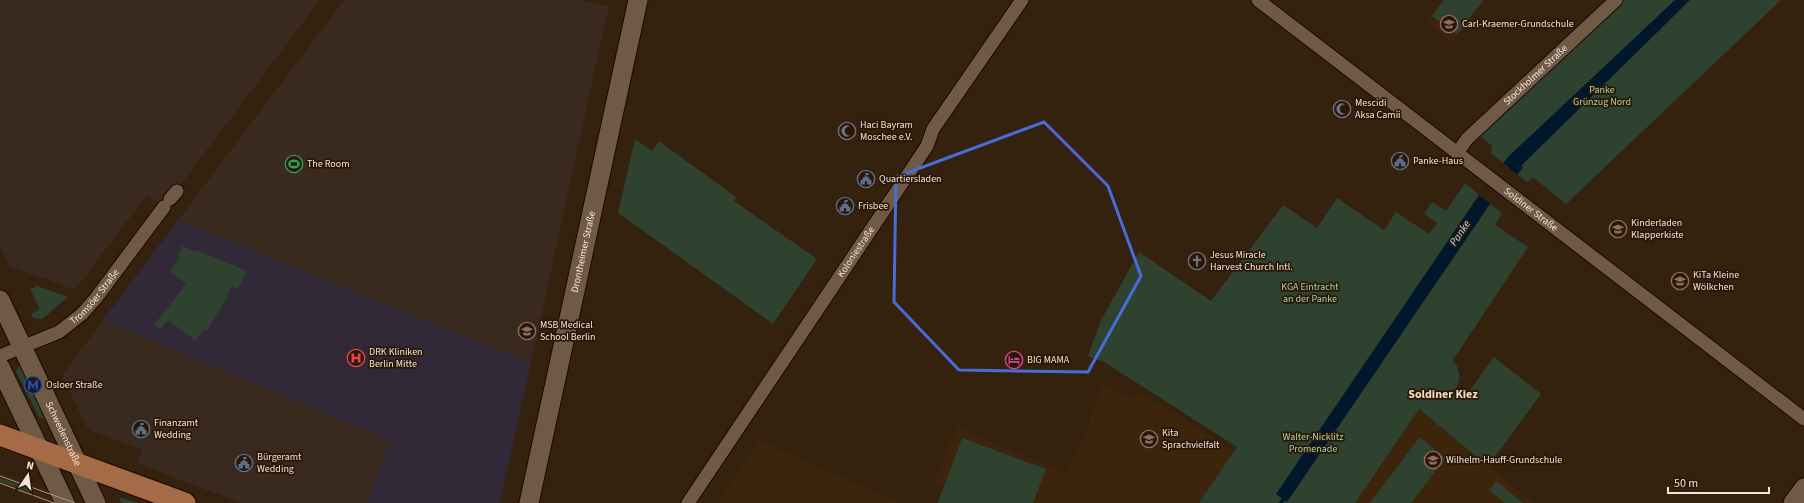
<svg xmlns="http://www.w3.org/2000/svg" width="1804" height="503" font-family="'Source Sans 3',sans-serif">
	<rect width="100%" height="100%" fill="#34210e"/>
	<g fill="#39291e">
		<path d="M0 0H320L164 207 147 195 75 290 9 266 0 246Z"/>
		<path d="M344 0H583L609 6 531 363 178 220Z"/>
		<path d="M103 320 390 440 367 503H241L138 464 142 450 97 433 86 426 62 375Z"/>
	</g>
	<g fill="#3d240c">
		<path d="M1442 0H1485L1453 42 1426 21Z"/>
		<path d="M1101 384 1131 397 1143 394 1235 451 1199 503H936L943 488 933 483 957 427 1066 473 1088 426Z"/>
		<path d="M1419 409 1534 503H1355Z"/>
		<path d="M759 439 787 453 902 503H717Z"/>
		<path d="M0 473 50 491 55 503 42 502 0 485Z"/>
	</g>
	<path fill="#322938" d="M178 220 531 363 500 503H367L390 440 103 320Z"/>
	<g fill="#2f4230">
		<path d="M1444 0H1483L1457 34 1432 16Z"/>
		<path d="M1623 0H1781L1566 204 1533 177 1527 182 1491 153 1492 146 1480 136Z"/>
		<path d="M635 139 652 151 659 141 736 197 734 201 817 259 773 324 618 213Z"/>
		<path d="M1465 183 1502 213 1495 225 1528 247 1453 360C1461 371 1461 379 1455 391L1465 397 1494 357 1541 394 1488 466 1419 409 1355 503H1199L1237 447 1104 362 1088 356 1101 320 1139 252 1211 301 1283 205 1317 228 1337 198 1384 230 1396 212 1429 234 1437 223 1424 214 1432 202 1446 211Z"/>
		<path d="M182 246 194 251 195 250 247 271 238 289 232 286 227 294 229 295 207 330 204 329 196 341 168 320 160 330 154 325 186 284 170 271 180 258 178 256Z"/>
		<path d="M37 286 68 297 42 319 33 318 31 314 40 309 30 289Z"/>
		<path d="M20 364 50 421 39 417 16 371Z"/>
		<path d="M1420 437 1445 458 1411 503H1370Z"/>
		<path d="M962 438 1046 469 1033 503H938Z"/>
		<path d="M0 478 31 489 30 492 0 481Z"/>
		<path d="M1496 481 1523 503H1505L1489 490Z"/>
		<path d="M119 497 139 503H121Z"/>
	</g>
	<path fill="#00172c" d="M1675 0H1690L1522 165 1523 168 1490 204 1287 502 1276 494 1479 195 1508 157Z"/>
	<path fill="#34210e" d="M1503 163 1519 176 1492 205 1477 194Z"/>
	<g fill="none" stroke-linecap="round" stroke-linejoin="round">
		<path stroke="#00172c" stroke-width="4" d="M1281 503 1286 495"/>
		<defs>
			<g id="minor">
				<path id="s1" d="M1258 0 1804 419"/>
				<path id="s2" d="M1457 153 1467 139 1616 0"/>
				<path d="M170 199 177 191"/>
				<path id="s3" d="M0 356 59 332 82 314 96 298 164 207"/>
				<path id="s4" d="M688 503 927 146 933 129 1022 0"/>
			</g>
			<g id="secondary">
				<path id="s5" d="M0 300 96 503"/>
				<path d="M0 367 65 503"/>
				<path id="s6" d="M529 503 638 0"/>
				<path d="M1793 503 1804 488"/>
			</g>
			<path id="primary" d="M0 435 185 503"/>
		</defs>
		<use href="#minor" stroke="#1b0900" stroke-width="15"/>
		<use href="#secondary" stroke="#1b0900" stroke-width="21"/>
		<use href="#primary" stroke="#1b0900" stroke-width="23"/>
		<use href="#minor" stroke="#705945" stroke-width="13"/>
		<use href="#secondary" stroke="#705945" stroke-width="19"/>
		<use href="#primary" stroke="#a46b46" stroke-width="21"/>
		<g stroke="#a99a8b" stroke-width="1">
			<path d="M0 476 75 503"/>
			<path d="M0 483 54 503"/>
		</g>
	</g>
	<path fill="none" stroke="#486cd8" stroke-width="3" stroke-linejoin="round" d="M1044 122 1108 186 1141 276 1088 372 959 370 894 302 896 177Z"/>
	<defs>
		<symbol id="school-ring" viewBox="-11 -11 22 22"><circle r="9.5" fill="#2a1705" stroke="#8d6e63" stroke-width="1.5"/><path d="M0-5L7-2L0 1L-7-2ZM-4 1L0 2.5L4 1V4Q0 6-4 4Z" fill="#8d6e63"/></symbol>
		<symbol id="mosque-ring" viewBox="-11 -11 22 22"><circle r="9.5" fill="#2a1705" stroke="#6b7280" stroke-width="1.5"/><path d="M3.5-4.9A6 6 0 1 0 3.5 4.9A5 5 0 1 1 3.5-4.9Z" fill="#6b7280"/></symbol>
		<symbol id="civic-ring" viewBox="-11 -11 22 22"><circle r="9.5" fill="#2a1705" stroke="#5c6f8a" stroke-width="1.5"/><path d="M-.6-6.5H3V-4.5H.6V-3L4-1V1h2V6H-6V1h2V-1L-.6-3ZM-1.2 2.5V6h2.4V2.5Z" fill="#5c6f8a"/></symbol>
		<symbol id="stadium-ring" viewBox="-11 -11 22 22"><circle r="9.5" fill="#2a1705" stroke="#2e9e5b" stroke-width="1.5"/><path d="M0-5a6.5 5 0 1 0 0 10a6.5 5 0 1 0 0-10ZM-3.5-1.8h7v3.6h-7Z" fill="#2e9e5b"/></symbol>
		<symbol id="church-ring" viewBox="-11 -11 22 22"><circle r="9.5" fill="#2a1705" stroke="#6b7280" stroke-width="1.5"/><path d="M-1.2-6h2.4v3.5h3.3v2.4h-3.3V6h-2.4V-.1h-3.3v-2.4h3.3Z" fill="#6b7280"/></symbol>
		<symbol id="university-ring" viewBox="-11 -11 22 22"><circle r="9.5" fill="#2a1705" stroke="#8d6e63" stroke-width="1.5"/><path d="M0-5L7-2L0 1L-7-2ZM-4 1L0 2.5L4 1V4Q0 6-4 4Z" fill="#8d6e63"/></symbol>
		<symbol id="hospital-ring" viewBox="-11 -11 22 22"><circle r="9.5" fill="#2a1705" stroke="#e0444e" stroke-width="1.5"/><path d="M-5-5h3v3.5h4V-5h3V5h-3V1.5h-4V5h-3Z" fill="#e0444e"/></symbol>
		<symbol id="hotel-ring" viewBox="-11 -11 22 22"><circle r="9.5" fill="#2a1705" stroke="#d1479c" stroke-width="1.5"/><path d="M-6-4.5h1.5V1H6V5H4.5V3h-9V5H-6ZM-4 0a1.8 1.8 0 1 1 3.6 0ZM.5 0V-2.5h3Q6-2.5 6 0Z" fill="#d1479c"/></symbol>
		<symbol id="metro-ring" viewBox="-11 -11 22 22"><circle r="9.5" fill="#2a1705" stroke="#1a4fb4" stroke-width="1.5"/><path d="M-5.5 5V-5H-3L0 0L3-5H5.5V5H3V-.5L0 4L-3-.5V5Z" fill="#1a4fb4"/></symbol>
	</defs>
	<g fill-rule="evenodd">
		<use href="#school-ring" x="1439" y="14" width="20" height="20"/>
		<use href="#mosque-ring" x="1332" y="99" width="20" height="20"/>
		<use href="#mosque-ring" x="837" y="121" width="20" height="20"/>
		<use href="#civic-ring" x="1390" y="151" width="20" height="20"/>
		<use href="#stadium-ring" x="284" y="154" width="20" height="20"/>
		<use href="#civic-ring" x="856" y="169" width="20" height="20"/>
		<use href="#civic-ring" x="835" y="196" width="20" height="20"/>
		<use href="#school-ring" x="1608" y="219" width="20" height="20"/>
		<use href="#church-ring" x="1187" y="251" width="20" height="20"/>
		<use href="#school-ring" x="1670" y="271" width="20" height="20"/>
		<use href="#university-ring" x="517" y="321" width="20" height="20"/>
		<use href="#hospital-ring" x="346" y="348" width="20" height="20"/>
		<use href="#hotel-ring" x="1004" y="350" width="20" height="20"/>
		<use href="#metro-ring" x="23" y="375" width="20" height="20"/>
		<use href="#civic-ring" x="131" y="419" width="20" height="20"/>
		<use href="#school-ring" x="1139" y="429" width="20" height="20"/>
		<use href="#school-ring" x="1423" y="450" width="20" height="20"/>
		<use href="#civic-ring" x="234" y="453" width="20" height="20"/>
	</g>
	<g text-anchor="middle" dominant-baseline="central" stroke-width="3.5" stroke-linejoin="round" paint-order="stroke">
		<g font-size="10" fill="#f2e5d9" stroke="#2a1705" text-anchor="start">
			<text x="1462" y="24">Carl-Kraemer-Grundschule</text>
			<text x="1355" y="103">Mescidi<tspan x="1355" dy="12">Aksa Camii</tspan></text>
			<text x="860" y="125">Haci Bayram<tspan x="860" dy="12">Moschee e.V.</tspan></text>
			<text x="1413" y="161">Panke-Haus</text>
			<text x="307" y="164">The Room</text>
			<text x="879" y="179">Quartiersladen</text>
			<text x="858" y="206">Frisbee</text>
			<text x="1631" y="223">Kinderladen<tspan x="1631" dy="12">Klapperkiste</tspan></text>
			<text x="1210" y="255">Jesus Miracle<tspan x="1210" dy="12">Harvest Church Intl.</tspan></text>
			<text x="1693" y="275">KiTa Kleine<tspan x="1693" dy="12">Wölkchen</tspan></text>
			<text x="540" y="325">MSB Medical<tspan x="540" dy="12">School Berlin</tspan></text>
			<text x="369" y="352">DRK Kliniken<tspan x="369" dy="12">Berlin Mitte</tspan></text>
			<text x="1027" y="360">BIG MAMA</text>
			<text x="46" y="385">Osloer Straße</text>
			<text x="154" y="423">Finanzamt<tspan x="154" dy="12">Wedding</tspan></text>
			<text x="1162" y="433">Kita<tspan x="1162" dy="12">Sprachvielfalt</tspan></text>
			<text x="257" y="457">Bürgeramt<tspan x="257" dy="12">Wedding</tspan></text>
			<text x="1446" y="460">Wilhelm-Hauff-Grundschule</text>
		</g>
		<g font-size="10" fill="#f2e5d9" stroke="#2a1705">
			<text stroke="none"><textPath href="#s2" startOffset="111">Stockholmer Straße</textPath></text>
			<text stroke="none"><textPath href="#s1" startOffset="344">Soldiner Straße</textPath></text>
			<text stroke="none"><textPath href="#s6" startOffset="257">Drontheimer Straße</textPath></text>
			<text stroke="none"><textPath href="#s4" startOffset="302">Koloniestraße</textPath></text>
			<text stroke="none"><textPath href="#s3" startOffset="114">Tromsöer Straße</textPath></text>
			<text stroke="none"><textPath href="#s5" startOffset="148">Schwedenstraße</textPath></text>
		</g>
		<g font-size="10" fill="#a6d7a8" stroke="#2a1705">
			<text x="1602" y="90">Panke<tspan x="1602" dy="12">Grünzug Nord</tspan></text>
			<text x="1310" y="287">KGA Eintracht<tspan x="1310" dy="12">an der Panke</tspan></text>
			<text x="1313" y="437">Walter-Nicklitz<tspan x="1313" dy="12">Promenade</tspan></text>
		</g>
		<g font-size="11" font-style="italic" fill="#b1dbff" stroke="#2a1705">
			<text transform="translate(1460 233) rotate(-56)">Panke</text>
		</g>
		<g font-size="12" font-weight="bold" fill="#f5dbc4" stroke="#2a1705">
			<text x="1443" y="394">Soldiner Kiez</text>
		</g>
	</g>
	<g transform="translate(28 475) rotate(13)" stroke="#2a1705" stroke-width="3" paint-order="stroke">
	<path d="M0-3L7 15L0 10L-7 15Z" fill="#f2e5d9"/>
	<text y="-6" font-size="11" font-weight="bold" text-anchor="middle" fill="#f2e5d9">N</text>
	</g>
	<path d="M1668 487v6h101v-6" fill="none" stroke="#f2e5d9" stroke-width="2"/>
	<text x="1674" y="487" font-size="12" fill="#f2e5d9" stroke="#2a1705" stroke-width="3" paint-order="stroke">50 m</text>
</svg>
